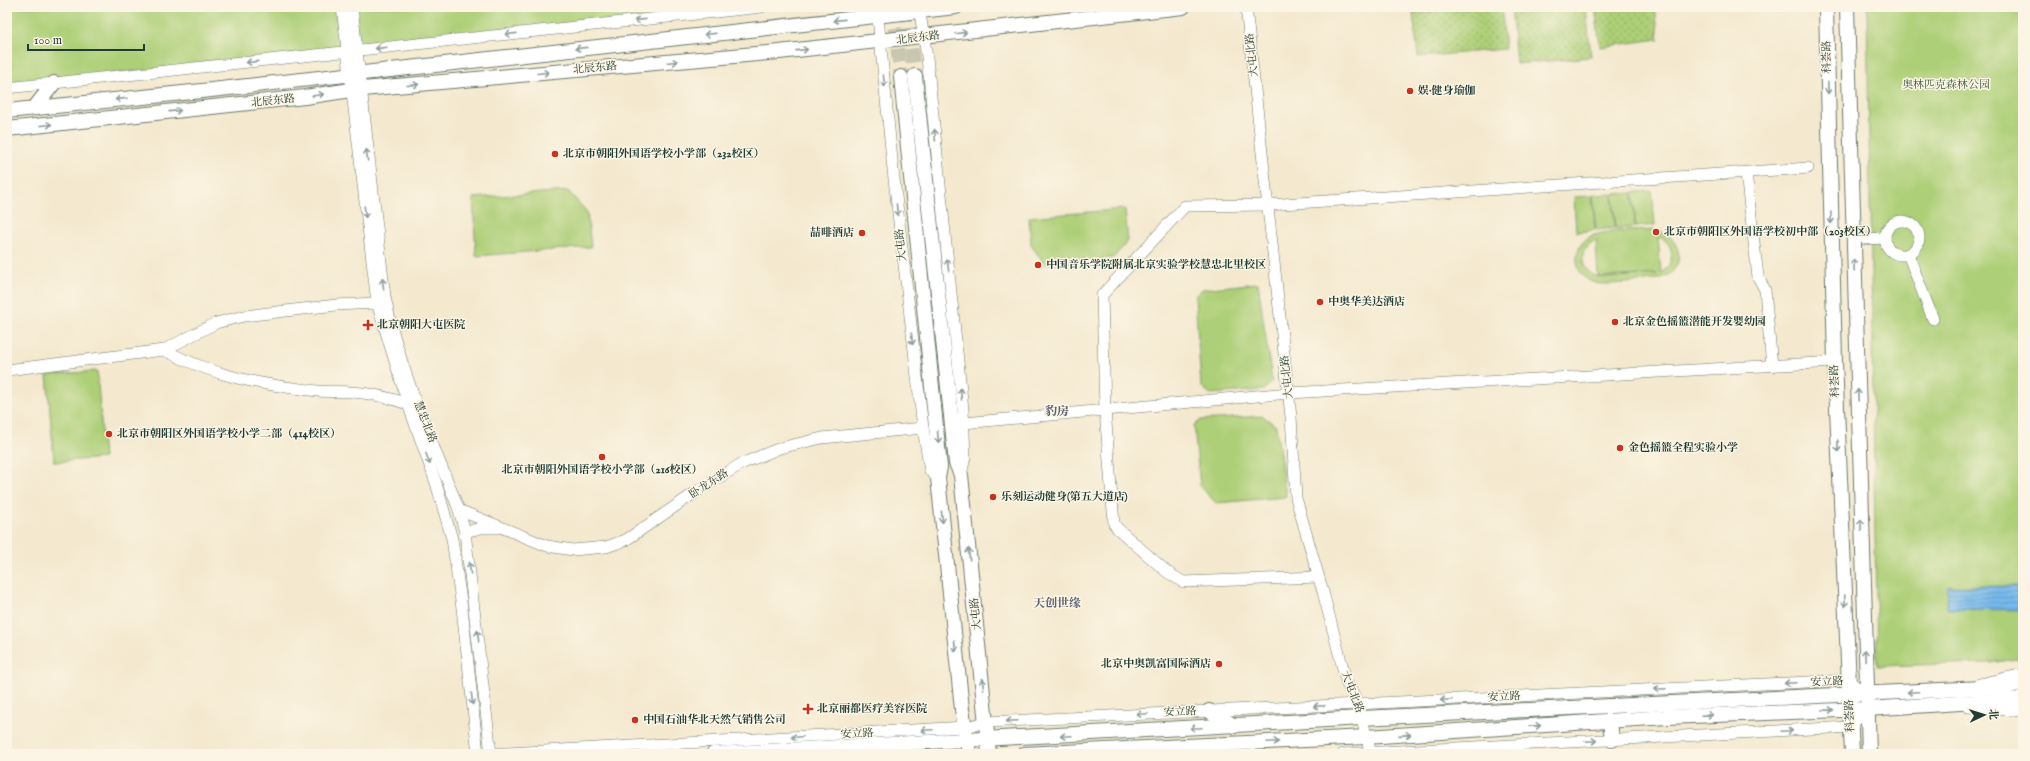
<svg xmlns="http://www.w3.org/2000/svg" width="2030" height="761" font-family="'IM FELL English','Noto Serif SC',serif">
	<defs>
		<pattern id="grass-dots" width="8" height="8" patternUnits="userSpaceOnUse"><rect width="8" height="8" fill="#adcf77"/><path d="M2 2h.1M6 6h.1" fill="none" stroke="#8ca962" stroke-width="1.8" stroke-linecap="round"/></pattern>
		<pattern id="water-rules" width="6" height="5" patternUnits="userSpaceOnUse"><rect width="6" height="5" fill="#77b9ec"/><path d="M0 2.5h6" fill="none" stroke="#6198c0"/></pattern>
	</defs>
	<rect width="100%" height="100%" fill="#fcf5e5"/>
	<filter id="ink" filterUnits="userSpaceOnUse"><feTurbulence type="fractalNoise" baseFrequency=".025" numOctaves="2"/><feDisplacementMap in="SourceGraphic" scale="8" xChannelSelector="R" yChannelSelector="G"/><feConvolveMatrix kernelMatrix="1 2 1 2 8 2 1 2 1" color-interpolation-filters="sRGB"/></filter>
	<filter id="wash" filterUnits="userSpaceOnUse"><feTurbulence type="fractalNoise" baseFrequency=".012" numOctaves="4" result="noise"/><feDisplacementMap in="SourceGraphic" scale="16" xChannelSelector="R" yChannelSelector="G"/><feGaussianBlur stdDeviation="0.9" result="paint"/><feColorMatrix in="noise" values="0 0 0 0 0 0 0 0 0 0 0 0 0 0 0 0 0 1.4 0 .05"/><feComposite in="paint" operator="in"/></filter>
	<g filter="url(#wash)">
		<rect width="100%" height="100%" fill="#f4e9cf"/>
		<g fill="url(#grass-dots)" stroke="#668656">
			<path d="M1485 7H1498L1502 13 1505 49 1418 57 1413 14Z"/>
			<path d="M1511 7H1586L1591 57 1516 64Z"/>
			<path d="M1595 7H1655L1659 39 1600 47Z"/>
		</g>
		<g fill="#adcf77" stroke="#668656" fill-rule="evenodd">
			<path d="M7 7H736L7 85Z"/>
			<path d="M1867 7H2023V658L1990 663 1877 666Z"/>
			<path d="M568 191 587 212 591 247 476 256 473 198Z"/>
			<path d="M1652 191 1655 225 1636 227 1633 192Z"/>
			<path d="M1632 193 1635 227 1616 229 1613 194Z"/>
			<path d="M1612 194 1615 228 1596 230 1593 195Z"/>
			<path d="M1592 196 1595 230 1576 232 1574 197Z"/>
			<path d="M1125 209 1128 241 1113 258 1045 264 1031 245 1029 217Z"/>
			<path d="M1654 230C1677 232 1689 262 1667 276 1659 281 1605 286 1595 283 1588 281 1582 276 1579 270 1573 256 1580 239 1594 235 1608 230 1638 231 1654 230ZM1658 237C1676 242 1675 264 1661 273ZM1596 240 1598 277 1657 274 1604 278C1581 276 1574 250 1596 240Z"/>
			<path d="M1258 283 1272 381 1264 390 1210 394 1201 386 1195 296 1202 289Z"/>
			<path d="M97 371 104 458 54 462 47 375Z"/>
			<path d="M1263 416 1276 426 1286 497 1216 503 1200 486 1194 426 1201 420Z"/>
		</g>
		<path fill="url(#water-rules)" stroke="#4b7b90" d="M1948 586H2023V610L1947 609Z"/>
	</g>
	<g filter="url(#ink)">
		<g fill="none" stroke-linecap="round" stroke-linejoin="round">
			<g stroke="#c9c7b0" stroke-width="14" stroke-dasharray="14 7" stroke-linecap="butt">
				<path d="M892 7 901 77"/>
				<path d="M906 7 915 76"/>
			</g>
			<defs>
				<g id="minor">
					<path d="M342 7 377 303 408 404 436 483 452 539 462 608 478 754"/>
					<path d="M352 7 385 297C399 370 432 441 459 510L465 532 491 754"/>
					<path d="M877 7 893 170 923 428 930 471 938 478"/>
					<path d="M919 7 927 57 963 410 965 457 961 475"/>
					<path d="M1246 7 1291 417 1296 498 1323 592 1347 684 1357 700 1371 754"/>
					<path d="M7 88 762 7"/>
					<path d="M1746 173 1758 277 1765 290 1772 366"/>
					<circle cx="1902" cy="238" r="17"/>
					<path d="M1865 239 1885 238"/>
					<path d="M1908 254 1933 319"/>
					<path d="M164 350C216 377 261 385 318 391 329 392 341 391 352 392 371 393 390 398 408 404"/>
					<path d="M7 370 164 350 216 323 244 316 336 305 377 303"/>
					<path d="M964 423 1289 393 1835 362"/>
					<path d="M459 510 547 546 573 550 606 547 626 540 699 490 741 464 780 448 822 438 923 428"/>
					<path d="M465 532 481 528H497"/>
					<path d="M1319 577 1183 582 1167 572 1118 529 1114 524 1105 410 1102 295 1185 206 1268 205 1808 168"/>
					<path d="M1979 684 2023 674"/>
					<path d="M1968 707 2023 711"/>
					<path d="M490 754 966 727 986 722 1848 680 1866 694"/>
					<path d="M1343 754 1850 727 1866 709"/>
				</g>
				<g id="major">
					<path d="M1826 7 1835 362 1852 754"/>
					<path d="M1847 7 1869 754"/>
					<path d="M915 76 956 463 961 475 989 754"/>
					<path d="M901 77 940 467 938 478 962 709 969 754"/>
					<path d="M35 107 54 83"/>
					<path d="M7 111 202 91 956 7"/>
					<path d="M7 129 305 97 351 90 779 52 1183 7"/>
					<path d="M1209 711 1235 726"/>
					<path d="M1610 721 1612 740"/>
					<path d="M713 754 1362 718 2003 687 2023 684"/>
					<path d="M1024 754 1366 737 1667 717 1866 709 2023 699"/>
				</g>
			</defs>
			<use href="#minor" stroke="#6a796a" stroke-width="12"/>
			<use href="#major" stroke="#6a796a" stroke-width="16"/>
			<use href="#minor" stroke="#fff" stroke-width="11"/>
			<use href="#major" stroke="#fff" stroke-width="14"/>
		</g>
		<defs><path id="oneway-shaft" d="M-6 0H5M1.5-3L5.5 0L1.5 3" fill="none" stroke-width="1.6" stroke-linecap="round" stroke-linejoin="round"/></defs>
		<g stroke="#8f9e9a">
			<use href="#oneway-shaft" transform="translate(640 20) rotate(174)"/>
			<use href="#oneway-shaft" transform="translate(839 20) rotate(174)"/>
			<use href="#oneway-shaft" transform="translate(961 33) rotate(-7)"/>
			<use href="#oneway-shaft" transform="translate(511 34) rotate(174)"/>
			<use href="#oneway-shaft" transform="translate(710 34) rotate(174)"/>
			<use href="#oneway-shaft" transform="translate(381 48) rotate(173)"/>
			<use href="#oneway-shaft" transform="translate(581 48) rotate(174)"/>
			<use href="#oneway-shaft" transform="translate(802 50) rotate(-6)"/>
			<use href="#oneway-shaft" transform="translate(252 62) rotate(174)"/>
			<use href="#oneway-shaft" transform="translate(672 62) rotate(-5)"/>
			<use href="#oneway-shaft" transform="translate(543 73) rotate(-5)"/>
			<use href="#oneway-shaft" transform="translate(884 81) rotate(84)"/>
			<use href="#oneway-shaft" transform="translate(413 85) rotate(-5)"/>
			<use href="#oneway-shaft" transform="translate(1828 88) rotate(89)"/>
			<use href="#oneway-shaft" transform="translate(318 95) rotate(-9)"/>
			<use href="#oneway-shaft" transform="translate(121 99) rotate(174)"/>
			<use href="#oneway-shaft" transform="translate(175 111) rotate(-6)"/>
			<use href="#oneway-shaft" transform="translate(46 125) rotate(-6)"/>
			<use href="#oneway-shaft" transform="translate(935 135) rotate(-94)"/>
			<use href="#oneway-shaft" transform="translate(367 155) rotate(-97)"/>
			<use href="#oneway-shaft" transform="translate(897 210) rotate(84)"/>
			<use href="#oneway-shaft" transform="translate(365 212) rotate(83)"/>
			<use href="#oneway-shaft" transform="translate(1831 218) rotate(89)"/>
			<use href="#oneway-shaft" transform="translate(948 265) rotate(-96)"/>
			<use href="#oneway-shaft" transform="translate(1854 265) rotate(-92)"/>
			<use href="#oneway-shaft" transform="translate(383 284) rotate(-97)"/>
			<use href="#oneway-shaft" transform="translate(912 339) rotate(84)"/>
			<use href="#oneway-shaft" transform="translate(961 394) rotate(-96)"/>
			<use href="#oneway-shaft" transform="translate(1858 395) rotate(-92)"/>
			<use href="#oneway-shaft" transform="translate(938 437) rotate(85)"/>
			<use href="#oneway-shaft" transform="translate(1838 446) rotate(88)"/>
			<use href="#oneway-shaft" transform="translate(428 459) rotate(70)"/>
			<use href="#oneway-shaft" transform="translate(942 517) rotate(84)"/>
			<use href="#oneway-shaft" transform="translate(1861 525) rotate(-92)"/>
			<use href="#oneway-shaft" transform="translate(969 554) rotate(-96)"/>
			<use href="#oneway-shaft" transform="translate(470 568) rotate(-96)"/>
			<use href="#oneway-shaft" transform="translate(1845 601) rotate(88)"/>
			<use href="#oneway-shaft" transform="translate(478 636) rotate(-97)"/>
			<use href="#oneway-shaft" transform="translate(955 646) rotate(84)"/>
			<use href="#oneway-shaft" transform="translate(1865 655) rotate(-92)"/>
			<use href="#oneway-shaft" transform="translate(1790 683) rotate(177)"/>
			<use href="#oneway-shaft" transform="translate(983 684) rotate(-96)"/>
			<use href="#oneway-shaft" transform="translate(1660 689) rotate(177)"/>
			<use href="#oneway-shaft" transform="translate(1913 692) rotate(177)"/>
			<use href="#oneway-shaft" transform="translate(472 699) rotate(84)"/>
			<use href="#oneway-shaft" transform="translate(1446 700) rotate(177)"/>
			<use href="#oneway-shaft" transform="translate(1319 706) rotate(177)"/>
			<use href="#oneway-shaft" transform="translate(1828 710) rotate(-2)"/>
			<use href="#oneway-shaft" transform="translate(1142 714) rotate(177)"/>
			<use href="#oneway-shaft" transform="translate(1707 715) rotate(-2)"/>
			<use href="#oneway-shaft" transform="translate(1012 721) rotate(177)"/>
			<use href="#oneway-shaft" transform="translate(1535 726) rotate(-4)"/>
			<use href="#oneway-shaft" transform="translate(1196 728) rotate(177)"/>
			<use href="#oneway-shaft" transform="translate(927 730) rotate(177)"/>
			<use href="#oneway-shaft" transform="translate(1787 731) rotate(-3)"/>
			<use href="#oneway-shaft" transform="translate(1405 735) rotate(-4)"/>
			<use href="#oneway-shaft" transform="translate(1066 736) rotate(177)"/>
			<use href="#oneway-shaft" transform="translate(797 737) rotate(177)"/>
			<use href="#oneway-shaft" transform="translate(1591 741) rotate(-3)"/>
			<use href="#oneway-shaft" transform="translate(1273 742) rotate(-3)"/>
		</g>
	</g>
	<g fill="#c8321e" stroke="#fcf5e5" stroke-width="1.5">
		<circle cx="1410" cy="91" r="4"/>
		<circle cx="555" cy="154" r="4"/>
		<circle cx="1656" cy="232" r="4"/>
		<circle cx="862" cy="233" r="4"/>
		<circle cx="1038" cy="265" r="4"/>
		<circle cx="1320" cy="302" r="4"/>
		<circle cx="1615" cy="322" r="4"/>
		<path d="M366 319h4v4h4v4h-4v4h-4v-4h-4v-4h4z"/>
		<circle cx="109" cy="434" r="4"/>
		<circle cx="1620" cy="448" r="4"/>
		<circle cx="602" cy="457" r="4"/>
		<circle cx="993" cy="497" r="4"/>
		<circle cx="1219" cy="664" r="4"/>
		<path d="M806 703h4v4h4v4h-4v4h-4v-4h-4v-4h4z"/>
		<circle cx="635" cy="720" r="4"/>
	</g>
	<g text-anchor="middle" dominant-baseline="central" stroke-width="3" stroke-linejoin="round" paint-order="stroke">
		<g font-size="11" fill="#1f3d34" stroke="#fcf5e5">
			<text transform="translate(918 38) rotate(-7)">北辰东路</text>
			<text transform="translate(1252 55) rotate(-96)">大屯北路</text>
			<text transform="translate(1827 57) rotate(-91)">科荟路</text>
			<text transform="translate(595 68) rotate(-5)">北辰东路</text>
			<text transform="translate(273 101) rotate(-6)">北辰东路</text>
			<text transform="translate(901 245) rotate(-96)">大屯路</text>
			<text transform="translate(1287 377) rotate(-96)">大屯北路</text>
			<text transform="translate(1835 381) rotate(-92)">科荟路</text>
			<text transform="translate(425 422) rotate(69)">慧忠北路</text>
			<text transform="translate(709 484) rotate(-33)">卧龙东路</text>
			<text transform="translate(976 614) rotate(-96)">大屯路</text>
			<text transform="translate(1827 682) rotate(-2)">安立路</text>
			<text transform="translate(1352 692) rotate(69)">大屯北路</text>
			<text transform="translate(1504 697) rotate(-3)">安立路</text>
			<text transform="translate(1180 712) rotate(-3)">安立路</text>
			<text transform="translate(1850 716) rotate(-93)">科荟路</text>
			<text transform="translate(857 734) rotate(-3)">安立路</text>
		</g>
		<g font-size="11" fill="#3b5a41" stroke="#fcf5e5">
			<text x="1946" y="85">奥林匹克森林公园</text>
		</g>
		<g font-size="11" font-weight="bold" fill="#1f3d34" stroke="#fcf5e5" text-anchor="start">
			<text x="1418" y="91">娱·健身瑜伽</text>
			<text x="563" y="154">北京市朝阳外国语学校小学部（232校区）</text>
			<text x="1664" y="232">北京市朝阳区外国语学校初中部（203校区）</text>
			<text x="854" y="233" text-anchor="end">喆啡酒店</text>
			<text x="1046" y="265">中国音乐学院附属北京实验学校慧忠北里校区</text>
			<text x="1328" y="302">中奥华美达酒店</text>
			<text x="1623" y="322">北京金色摇篮潜能开发婴幼园</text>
			<text x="377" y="325">北京朝阳大屯医院</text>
			<text x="117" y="434">北京市朝阳区外国语学校小学二部（414校区）</text>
			<text x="1628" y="448">金色摇篮全程实验小学</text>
			<text x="602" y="470" text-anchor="middle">北京市朝阳外国语学校小学部（216校区）</text>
			<text x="1001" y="497">乐刻运动健身(第五大道店)</text>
			<text x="1211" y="664" text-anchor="end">北京中奥凯富国际酒店</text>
			<text x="817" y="709">北京丽都医疗美容医院</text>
			<text x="643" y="720">中国石油华北天然气销售公司</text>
		</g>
		<g font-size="12" font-weight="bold" fill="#5a6372" stroke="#fcf5e5">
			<text x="1057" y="411">豹房</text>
			<text x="1057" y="603">天创世缘</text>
		</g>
	</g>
	<rect width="2030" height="761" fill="none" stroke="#fcf5e5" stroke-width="24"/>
	<g transform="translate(1984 715) rotate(86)" stroke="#fcf5e5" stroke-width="3" paint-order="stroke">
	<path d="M0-3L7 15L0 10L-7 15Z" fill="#1f3d34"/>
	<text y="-6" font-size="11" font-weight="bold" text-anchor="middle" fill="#1f3d34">北</text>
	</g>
	<path d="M28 44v6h116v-6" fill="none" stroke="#1f3d34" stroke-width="2"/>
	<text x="34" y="44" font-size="12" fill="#1f3d34" stroke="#fcf5e5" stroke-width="3" paint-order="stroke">100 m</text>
</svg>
